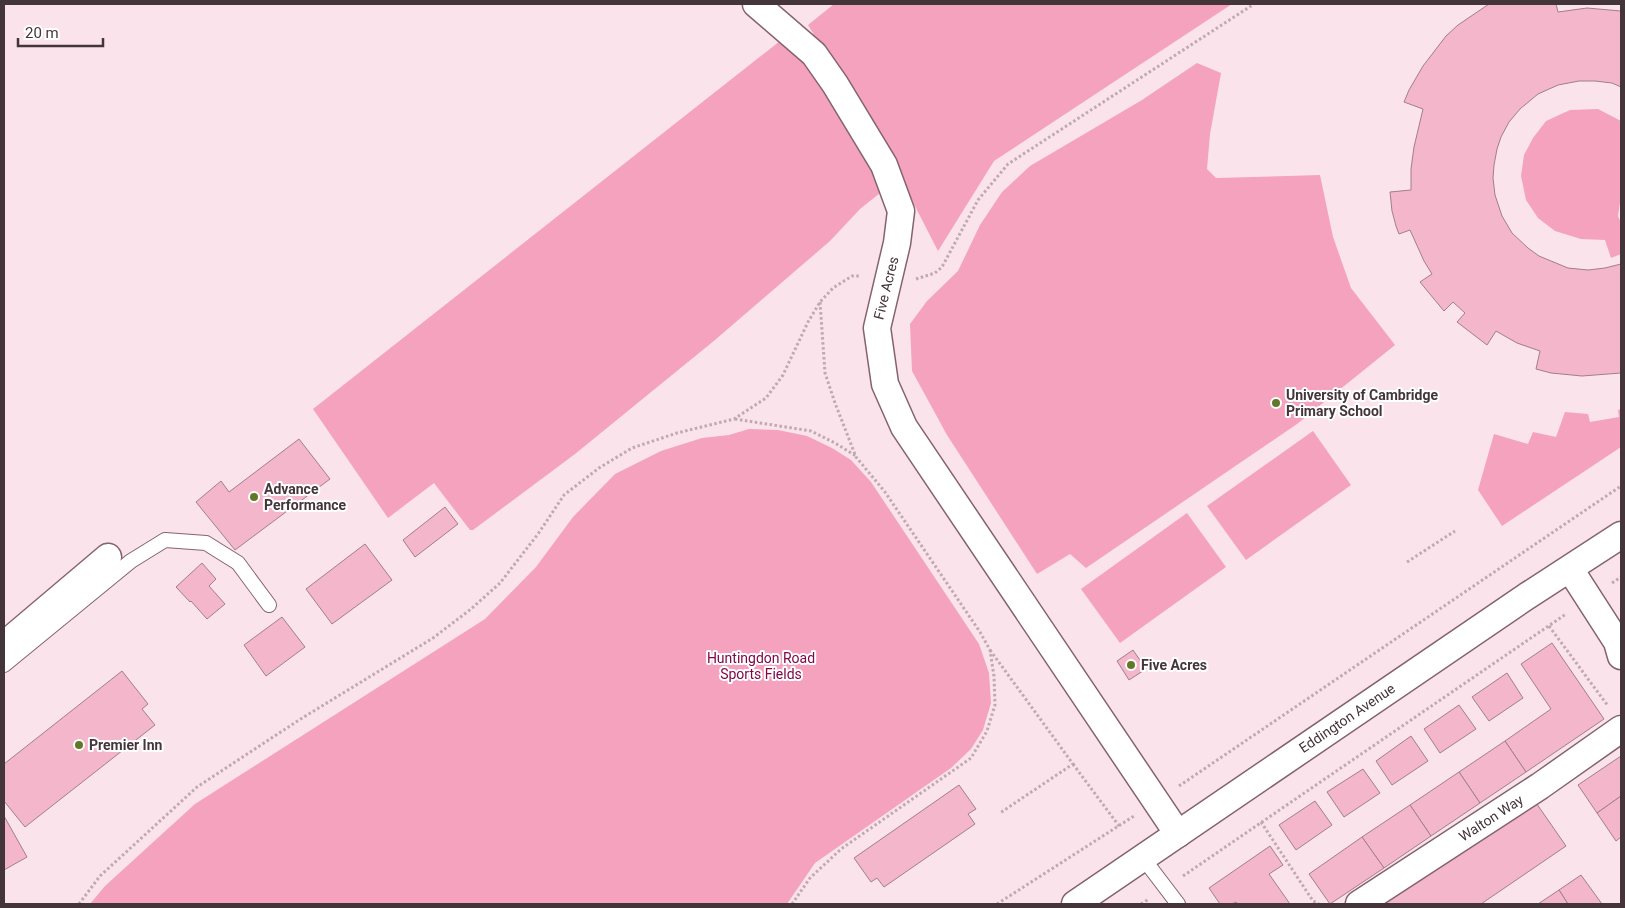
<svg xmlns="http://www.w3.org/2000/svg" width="1625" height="908" font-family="Roboto,sans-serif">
	<rect width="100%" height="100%" fill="#fbe3eb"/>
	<g fill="#f5a2bf">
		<path d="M834 4H1232L994 161 938 251 898 173 808 25Z"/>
		<path d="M780 41 795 42 885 189 860 209 830 241 715 340 575 454 473 530H470L434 483 388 518 313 409Z"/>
		<path d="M1197 63 1221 73 1210 134 1207 169 1216 178 1320 175 1333 237 1351 288 1395 345 1297 424 1086 568 1070 554 1037 574 947 435 912 371 910 324 927 301 958 271 980 225 1002 192 1030 166 1142 100Z"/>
		<path d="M1598 109 1621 121V200L1620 202 1618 216 1621 223V254L1611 258 1605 240 1581 239 1555 231 1538 218 1526 200 1521 176 1524 155 1533 138 1546 121 1570 110Z"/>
		<path d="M1621 409V447L1502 526 1478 490 1494 434 1528 444 1533 432 1556 437 1565 412 1588 414 1590 422 1619 417 1618 410Z"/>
		<path d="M749 429 778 430 807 436 832 448 851 460 871 482 979 644 989 673 991 703 983 730 971 749 951 768 815 863 787 904H90L105 886 195 804 485 619 536 567 573 517 615 474 661 451 702 438 729 435Z"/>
		<path d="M1313 431 1351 485 1246 560 1207 506Z"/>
		<path d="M1187 513 1226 567 1120 643 1081 589Z"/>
	</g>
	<g fill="#f4b6cb" stroke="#a27e8a">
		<path d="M1489 4H1556L1558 12 1587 8 1621 11V87L1612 83 1595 81H1579L1558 85 1538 94 1520 109 1509 122 1501 137 1497 149 1494 165 1493 178 1495 195 1502 216 1512 233 1528 248 1539 256 1568 268 1588 270 1605 268 1621 264V373L1582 376 1551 373 1536 369 1540 351 1517 343 1496 331 1487 345 1457 322 1465 313 1453 302 1444 311 1429 293 1420 282 1432 274 1424 261 1410 230 1399 234 1396 226 1392 211 1390 192 1411 190V169L1414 147 1423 109 1404 102 1409 90 1423 66 1446 36 1458 25Z"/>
		<path d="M299 439 330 479 235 550 196 502 221 481 229 492Z"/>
		<path d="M445 507 458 524 415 557 403 540Z"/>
		<path d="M365 544 392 580 332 624 306 589Z"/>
		<path d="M202 563 216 579 209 586 225 604 207 619 191 601 190 602 176 587Z"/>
		<path d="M282 617 305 647 266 676 244 645Z"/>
		<path d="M1552 643 1604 719 1526 772 1505 741 1551 709 1521 664Z"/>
		<path d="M1133 650 1146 669 1129 680 1117 661Z"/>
		<path d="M122 671 148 704 142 709 155 725 25 827 4 801V764Z"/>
		<path d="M1507 673 1523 698 1489 721 1472 697Z"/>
		<path d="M1459 705 1476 729 1440 753 1424 729Z"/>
		<path d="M1411 736 1428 761 1392 785 1376 761Z"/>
		<path d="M1505 741 1526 772 1480 803 1459 772Z"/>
		<path d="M1621 756V796L1597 813 1578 785Z"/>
		<path d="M1363 769 1380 793 1344 817 1327 792Z"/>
		<path d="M1459 772 1480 803 1431 836 1410 805Z"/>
		<path d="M959 785 976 809 968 814 975 824 884 887 877 878 871 882 854 858Z"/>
		<path d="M1621 796V837L1616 841 1597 813Z"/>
		<path d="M1532 797 1566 846 1481 904H1375Z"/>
		<path d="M1315 801 1332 825 1296 850 1279 825Z"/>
		<path d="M1410 805 1431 836 1384 868 1362 837Z"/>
		<path d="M4 816 27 857 4 870Z"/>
		<path d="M1362 837 1384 868 1330 904 1309 874Z"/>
		<path d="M1270 846 1283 865 1269 874 1290 904H1238L1236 902 1232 904H1220L1209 888Z"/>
		<path d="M1581 875 1602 904H1568L1559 890Z"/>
		<path d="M1559 890 1568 904H1538Z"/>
	</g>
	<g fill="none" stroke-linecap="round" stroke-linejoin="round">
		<defs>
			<g id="lane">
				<path d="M4 665 131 561 165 540 206 543 238 563 269 605"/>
				<path d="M1143 858 1178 904"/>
			</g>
			<g id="street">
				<path d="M756 4 814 54 835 84 884 165 901 211 897 243 877 328 885 384 904 427 1178 834"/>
				<path d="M1570 569 1617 642 1621 656"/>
				<path d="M4 645 108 557"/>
				<path d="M1075 904 1527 596 1621 535"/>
				<path d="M1359 904 1540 786 1621 729"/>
			</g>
		</defs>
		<use href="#lane" stroke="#85636e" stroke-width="16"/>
		<use href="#street" stroke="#85636e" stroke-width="29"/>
		<g stroke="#bfaab1" stroke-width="3" stroke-dasharray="2.5 2.5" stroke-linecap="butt">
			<path d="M916 279 935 273 942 267 978 200 1008 164 1254 4"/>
			<path d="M735 419 811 431 835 443 856 456"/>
			<path d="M1407 562 1455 531"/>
			<path d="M1612 583 1621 577"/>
			<path d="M1549 626 1608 706"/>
			<path d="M990 650 1073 764 1000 813"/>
			<path d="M1073 764 1119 826"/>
			<path d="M1179 786 1621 486"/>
			<path d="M1261 822 1313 901 1319 904"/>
			<path d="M1183 876 1566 614"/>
			<path d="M79 904 100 876 197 787 299 720 433 638 471 609 500 583 538 534 564 495 599 468 632 448 677 433 734 419 766 398 783 375 808 322 820 302 833 288 852 276H861"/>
			<path d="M792 904 810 878 841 849 971 758 987 731 995 705 994 676 990 650 980 632 885 492 856 457 835 403 825 373 820 302"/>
			<path d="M997 904 1134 816"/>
			<path d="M1141 904 1149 899"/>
		</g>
		<use href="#lane" stroke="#fff" stroke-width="14"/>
		<use href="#street" stroke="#fff" stroke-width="26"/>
	</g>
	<g fill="#627727" stroke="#fff" stroke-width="2">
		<circle cx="1276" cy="403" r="5"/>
		<circle cx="254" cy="497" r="5"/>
		<circle cx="1131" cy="665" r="5"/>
		<circle cx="79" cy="745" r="5"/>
	</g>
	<g text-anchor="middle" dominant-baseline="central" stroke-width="4" stroke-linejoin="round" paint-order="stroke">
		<g font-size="14" fill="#44353a" stroke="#fff">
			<text transform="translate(886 288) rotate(-76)">Five Acres</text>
			<text transform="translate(1347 718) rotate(-34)">Eddington Avenue</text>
			<text transform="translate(1491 818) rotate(-33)">Walton Way</text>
		</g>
		<g font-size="14" font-weight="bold" fill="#44353a" stroke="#fff" text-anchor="start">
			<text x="1286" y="395">University of Cambridge<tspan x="1286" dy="16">Primary School</tspan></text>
			<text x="264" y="489">Advance<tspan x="264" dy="16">Performance</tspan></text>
			<text x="1141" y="665">Five Acres</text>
			<text x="89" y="745">Premier Inn</text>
		</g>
		<g font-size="14" fill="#810748" stroke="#fff">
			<text x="761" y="658">Huntingdon Road<tspan x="761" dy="16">Sports Fields</tspan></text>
		</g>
	</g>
	<rect width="1625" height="908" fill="none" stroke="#44353a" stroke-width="10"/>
	<path d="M18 38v8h85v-8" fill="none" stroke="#44353a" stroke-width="2.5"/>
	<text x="25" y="38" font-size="15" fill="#44353a" stroke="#ffffff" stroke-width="4" paint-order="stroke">20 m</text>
</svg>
